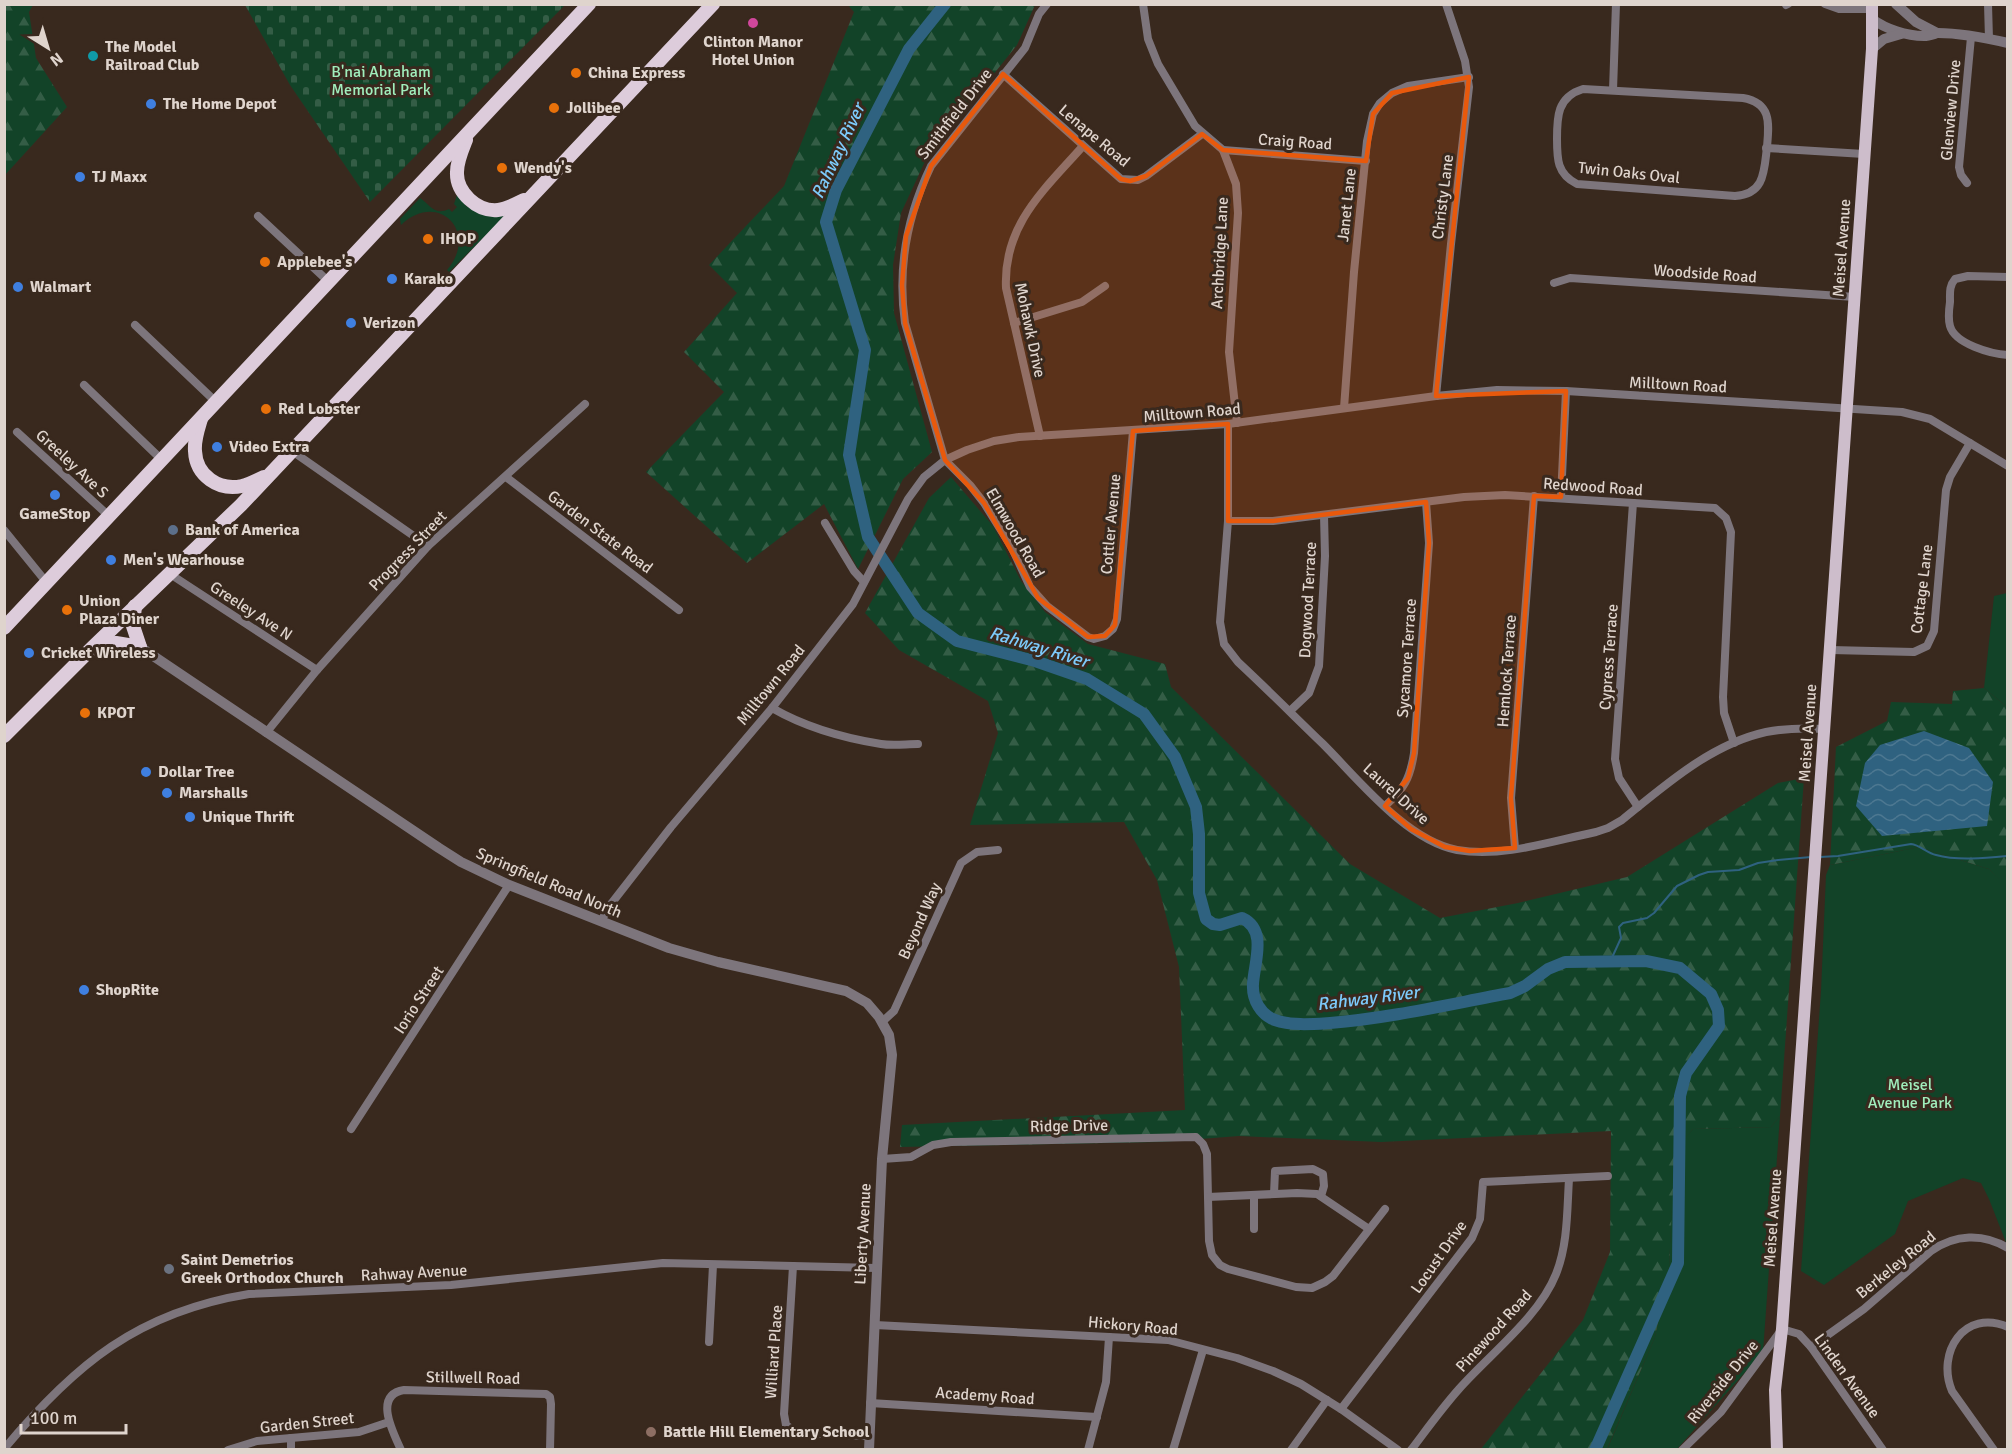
<svg xmlns="http://www.w3.org/2000/svg" width="2012" height="1454" font-family="Signika,sans-serif">
	<defs>
		<pattern id="forest-firs" width="22" height="20" patternUnits="userSpaceOnUse" patternTransform="scale(1.5)"><rect width="22" height="20" fill="#124328"/><path d="M5 1l3.5 6h-7zM16 11l3.5 6h-7z" fill="#345d46"/></pattern>
		<pattern id="cemetery-stones" width="16" height="16" patternUnits="userSpaceOnUse" patternTransform="scale(1.5)"><rect width="16" height="16" fill="#124328"/><path d="M2 7V4a2 2 0 0 1 4 0v3zM10 15v-3a2 2 0 0 1 4 0v3z" fill="#345d46"/></pattern>
		<pattern id="water-waves" width="16" height="10" patternUnits="userSpaceOnUse" patternTransform="scale(1.5)"><rect width="16" height="10" fill="#2f6280"/><path d="M0 5q4-4 8 0t8 0" fill="none" stroke="#4d7891"/></pattern>
	</defs>
	<rect width="100%" height="100%" fill="#39291e"/>
	<g fill="#124328">
		<path d="M457 195 467 207 469 204 506 215 449 272 447 270C480 231 437 190 401 225L400 219 420 198C430 205 435 216 449 209L452 212 457 207 454 204Z"/>
		<path d="M2007 593V707L1984 688 1994 596Z"/>
		<path d="M1919 847 1989 869 2008 887 2007 1245 1989 1199 1981 1183 1963 1178 1908 1201 1895 1234 1824 1285 1801 1271 1821 991 1826 875 1830 865Z"/>
		<path d="M1780 1116 1763 1352 1677 1449 1607 1450 1655 1337 1669 1267 1674 1150 1693 1129 1771 1127Z"/>
	</g>
	<g fill="url(#forest-firs)">
		<path d="M5 4 33 5 29 12 36 58 67 107 5 175Z"/>
		<path d="M848 5H1035L1017 45 927 157 901 213 893 265 894 313 932 452 903 479 858 569 824 504 747 563 646 472 724 392 684 352 737 293 709 265 784 186 854 12Z"/>
		<path d="M951 477 993 526 1021 581 1045 612 1088 644 1165 664 1171 687 1350 864 1440 918 1518 903 1627 877 1778 783 1804 778 1780 1116 1771 1127 1693 1129 1675 1150 1669 1267 1655 1337 1607 1449H1481L1583 1320 1610 1252 1611 1131 1381 1142 1239 1136 1161 1142 900 1147 902 1125 1185 1110 1179 967 1157 880 1124 822 970 825 998 733 988 701 899 650 865 613 929 498Z"/>
		<path d="M1984 688 2007 707V887L1989 869 1919 847 1830 865 1836 747 1887 721 1891 702 1952 704 1953 691Z"/>
	</g>
	<path fill="url(#cemetery-stones)" d="M245 5H565L370 202 290 85Z"/>
	<path fill="url(#water-waves)" d="M1924 731 1969 748 1993 782 1987 826 1882 836 1856 806 1865 763 1880 745Z"/>
	<g fill="none" stroke-linecap="round" stroke-linejoin="round">
		<g stroke="#2f6280" stroke-width="2">
			<path d="M1820 857 1838 856 1911 844C1920 845 1927 853 1936 855 1957 861 1987 858 2008 856"/>
			<path d="M1610 962 1621 938 1619 927 1623 923 1647 918 1654 913 1677 886 1699 875 1708 872 1739 870 1758 863 1778 860 1811 857"/>
		</g>
		<path stroke="#2f6280" stroke-width="12" d="M945 4 909 49 836 190 826 222 865 350 849 455 868 537 918 613 957 641 1035 661 1087 679 1144 714 1175 757 1196 807 1199 834V893L1206 919 1213 924 1220 925 1242 918C1268 930 1254 963 1253 984 1252 1000 1261 1015 1275 1020 1291 1026 1314 1024 1330 1023 1391 1018 1450 1004 1510 993L1525 986 1548 969 1565 962 1646 961 1680 968 1711 994 1718 1010 1719 1026 1686 1073 1680 1096 1678 1263 1595 1450"/>
		<g stroke="#7d757c" stroke-width="8">
			<path d="M1047 4 1039 14 1025 48 931 166C907 216 897 267 905 323L945 460 970 485 984 503 1012 548 1030 587 1047 606 1088 637 1094 639 1105 636 1113 629 1117 619 1133 431"/>
			<path d="M1143 4 1148 39 1158 64 1195 126 1223 150 1236 184 1238 213 1229 352 1237 423"/>
			<path d="M1825 4 1839 9H1872"/>
			<path d="M1988 4 1989 39"/>
			<path d="M1786 5 1788 4"/>
			<path d="M1003 74 1121 179 1138 180 1146 176 1202 134"/>
			<path d="M1583 89 1743 98C1772 103 1769 124 1767 147 1764 171 1765 194 1735 196L1577 184C1557 174 1557 159 1557 139 1557 117 1557 97 1583 89Z"/>
			<path d="M1613 90 1616 4"/>
			<path d="M1766 148 1864 154"/>
			<path d="M1223 150 1366 161"/>
			<path d="M1967 183 1961 175 1959 167 1971 37"/>
			<path d="M258 216 329 282"/>
			<path d="M2008 277 1968 276 1955 279C1949 286 1950 293 1950 302 1949 309 1948 319 1950 326 1955 344 1991 354 2008 355"/>
			<path d="M1554 283 1570 278 1855 297"/>
			<path d="M1014 323 1082 302 1105 286"/>
			<path d="M135 325 216 402"/>
			<path d="M84 385 162 460"/>
			<path d="M1436 396 1451 244 1469 87 1465 61 1446 4"/>
			<path d="M1344 408 1354 272 1367 141 1373 114 1380 103 1392 93 1408 86 1469 77"/>
			<path d="M1228 424V521L1220 622 1224 644 1238 662C1267 689 1295 717 1323 744 1359 780 1406 840 1457 850 1503 858 1552 841 1596 832L1608 828 1622 820C1664 786 1711 744 1766 732 1786 728 1805 728 1825 729"/>
			<path d="M17 432 109 516"/>
			<path d="M1040 436 1006 288C1003 225 1044 190 1083 146"/>
			<path d="M292 451 428 546"/>
			<path d="M506 477 679 610"/>
			<path d="M1561 497 1566 391"/>
			<path d="M1633 503 1615 759 1619 778 1638 807"/>
			<path d="M1228 521H1273L1464 497 1505 495 1715 508 1726 518 1731 532 1723 697 1724 713 1734 743"/>
			<path d="M825 523 854 571 864 582"/>
			<path d="M4 530 47 583"/>
			<path d="M170 574 317 670"/>
			<path d="M1831 650 1914 652 1927 646 1934 631 1946 490 1950 477 1970 443"/>
			<path d="M772 708C805 727 843 738 881 744 893 746 906 744 918 744"/>
			<path d="M1290 711 1309 693 1319 666 1325 556 1324 515"/>
			<path d="M266 733 317 670 428 546 585 404"/>
			<path d="M1385 806C1404 789 1410 779 1414 753L1429 543 1426 502"/>
			<path d="M1515 848 1511 798 1534 496"/>
			<path d="M601 921 611 904 671 827 772 708 853 604 908 499 924 477 945 460 967 450 994 441 1019 437 1228 424 1436 396 1497 390 1566 391 1902 412 1930 419 2008 466"/>
			<path d="M882 1022 894 1011 961 863 977 852 998 850"/>
			<path d="M351 1129 509 885"/>
			<path d="M882 1159 911 1157 933 1145 951 1142 1196 1137 1203 1144 1207 1154 1209 1241 1212 1255 1220 1265 1228 1269 1296 1287 1312 1288 1325 1282 1333 1276 1385 1209"/>
			<path d="M1274 1194 1275 1171 1313 1169 1323 1174 1324 1186 1321 1196"/>
			<path d="M1254 1195V1229"/>
			<path d="M1208 1197 1297 1193 1317 1194 1369 1229"/>
			<path d="M793 1266 784 1414 786 1425 797 1433 869 1436"/>
			<path d="M875 1325 1168 1340 1237 1358 1273 1371 1301 1384 1341 1409 1398 1450"/>
			<path d="M709 1342 713 1265"/>
			<path d="M1811 1347 1864 1309 1931 1251C1955 1234 1983 1233 2008 1248"/>
			<path d="M870 1403 1097 1417"/>
			<path d="M1341 1409 1472 1238 1480 1219 1483 1182 1608 1176"/>
			<path d="M291 1438V1450"/>
			<path d="M4 1449C75 1364 138 1312 249 1294L451 1285 663 1263 876 1268"/>
			<path d="M228 1450 257 1441 359 1432 389 1422"/>
			<path d="M401 1450C393 1432 373 1395 404 1390L546 1394 550 1397 551 1404 550 1450"/>
			<path d="M1088 1450 1106 1382 1109 1337"/>
			<path d="M1173 1450 1203 1350"/>
			<path d="M1291 1450 1327 1400"/>
			<path d="M1411 1450C1427 1429 1442 1408 1459 1389 1490 1354 1539 1317 1556 1274 1568 1244 1567 1210 1569 1179"/>
			<path d="M1682 1450 1721 1412 1782 1329 1799 1334 1811 1347 1883 1450"/>
			<path d="M1994 1450 1952 1391C1936 1353 1964 1308 2008 1327"/>
		</g>
		<g stroke="#7d757c" stroke-width="10">
			<path d="M1896 4 1916 22 1937 33"/>
			<path d="M1872 19C1886 29 1906 36 1924 36 1929 36 1934 34 1938 33 1961 33 1986 38 2008 43"/>
			<path d="M1872 49 1884 39 1901 34"/>
			<path d="M140 647 439 848 461 862 509 885 669 948 718 962 846 991 867 1003 879 1017 889 1035 892 1055 882 1159 869 1450"/>
		</g>
		<path stroke="#cdbdcb" stroke-width="12" d="M1777 1450 1775 1390 1782 1329 1872 49V4"/>
		<g stroke="#ddccdb" stroke-width="14">
			<path d="M466 140C462 150 457 161 457 172 456 192 477 212 498 210 507 209 516 204 524 200"/>
			<path d="M201 419C198 429 194 440 195 451 196 476 219 491 242 486 250 484 257 480 264 477"/>
			<path d="M135 606 133 626 140 647"/>
			<path d="M4 628 589 4"/>
			<path d="M94 647 116 643 140 647"/>
			<path d="M4 736 92 648 241 505 713 4"/>
		</g>
	</g>
	<path fill="#e8590c" fill-opacity="0.2" stroke="#e8590c" stroke-width="4.5" stroke-linejoin="round" d="M1003 74 1121 179 1130 181 1146 176 1202 134 1223 150 1366 161 1373 114 1392 93 1469 77 1436 396 1566 391 1561 497 1534 496 1511 798 1515 848 1470 851 1445 847 1411 829 1385 806 1408 778 1414 753 1429 543 1426 502 1273 521H1228V424L1133 431 1115 625 1105 636 1088 637 1038 598 984 503 945 460 905 323 902 285 906 236 931 166Z"/>
	<circle fill="#d1479c" stroke="#39291e" stroke-width="2" cx="753" cy="23" r="6"/>
	<circle fill="#0f9aa8" stroke="#39291e" stroke-width="2" cx="93" cy="56" r="6"/>
	<g fill="#e8710a" stroke="#39291e" stroke-width="2">
		<circle cx="576" cy="73" r="6"/>
		<circle cx="554" cy="108" r="6"/>
		<circle cx="502" cy="168" r="6"/>
		<circle cx="428" cy="239" r="6"/>
		<circle cx="265" cy="262" r="6"/>
		<circle cx="266" cy="409" r="6"/>
		<circle cx="67" cy="610" r="6"/>
		<circle cx="85" cy="713" r="6"/>
	</g>
	<g fill="#3f7fe0" stroke="#39291e" stroke-width="2">
		<circle cx="151" cy="104" r="6"/>
		<circle cx="80" cy="177" r="6"/>
		<circle cx="392" cy="279" r="6"/>
		<circle cx="18" cy="287" r="6"/>
		<circle cx="351" cy="323" r="6"/>
		<circle cx="217" cy="447" r="6"/>
		<circle cx="55" cy="495" r="6"/>
		<circle cx="111" cy="560" r="6"/>
		<circle cx="29" cy="653" r="6"/>
		<circle cx="146" cy="772" r="6"/>
		<circle cx="167" cy="793" r="6"/>
		<circle cx="190" cy="817" r="6"/>
		<circle cx="84" cy="990" r="6"/>
	</g>
	<circle fill="#5c6f8a" stroke="#39291e" stroke-width="2" cx="173" cy="530" r="6"/>
	<circle fill="#6b7280" stroke="#39291e" stroke-width="2" cx="169" cy="1269" r="6"/>
	<circle fill="#8d6e63" stroke="#39291e" stroke-width="2" cx="651" cy="1432" r="6"/>
	<g text-anchor="middle" dominant-baseline="central" stroke-width="6" stroke-linejoin="round" paint-order="stroke">
		<g font-size="16" font-weight="bold" fill="#dfd4cd" stroke="#39291e" text-anchor="start">
			<text x="753" y="42" text-anchor="middle">Clinton Manor<tspan x="753" dy="18">Hotel Union</tspan></text>
			<text x="105" y="47">The Model<tspan x="105" dy="18">Railroad Club</tspan></text>
			<text x="588" y="73">China Express</text>
			<text x="163" y="104">The Home Depot</text>
			<text x="566" y="108">Jollibee</text>
			<text x="514" y="168">Wendy's</text>
			<text x="92" y="177">TJ Maxx</text>
			<text x="440" y="239">IHOP</text>
			<text x="277" y="262">Applebee's</text>
			<text x="404" y="279">Karako</text>
			<text x="30" y="287">Walmart</text>
			<text x="363" y="323">Verizon</text>
			<text x="278" y="409">Red Lobster</text>
			<text x="229" y="447">Video Extra</text>
			<text x="55" y="514" text-anchor="middle">GameStop</text>
			<text x="185" y="530">Bank of America</text>
			<text x="123" y="560">Men's Wearhouse</text>
			<text x="79" y="601">Union<tspan x="79" dy="18">Plaza Diner</tspan></text>
			<text x="41" y="653">Cricket Wireless</text>
			<text x="97" y="713">KPOT</text>
			<text x="158" y="772">Dollar Tree</text>
			<text x="179" y="793">Marshalls</text>
			<text x="202" y="817">Unique Thrift</text>
			<text x="96" y="990">ShopRite</text>
			<text x="181" y="1260">Saint Demetrios<tspan x="181" dy="18">Greek Orthodox Church</tspan></text>
			<text x="663" y="1432">Battle Hill Elementary School</text>
		</g>
		<g font-size="16" fill="#a0eebc" stroke="#39291e">
			<text x="381" y="72">B'nai Abraham<tspan x="381" dy="18">Memorial Park</tspan></text>
			<text x="1910" y="1085">Meisel<tspan x="1910" dy="18">Avenue Park</tspan></text>
		</g>
		<g font-size="16" fill="#dfd4cd" stroke="#39291e">
			<text transform="translate(1951 110) rotate(-85)">Glenview Drive</text>
			<text transform="translate(955 114) rotate(-52)">Smithfield Drive</text>
			<text transform="translate(1094 136) rotate(40)">Lenape Road</text>
			<text transform="translate(1295 142) rotate(4)">Craig Road</text>
			<text transform="translate(1629 173) rotate(6)">Twin Oaks Oval</text>
			<text transform="translate(1443 197) rotate(-83)">Christy Lane</text>
			<text transform="translate(1347 205) rotate(-84)">Janet Lane</text>
			<text transform="translate(1842 248) rotate(-86)">Meisel Avenue</text>
			<text transform="translate(1220 253) rotate(-87)">Archbridge Lane</text>
			<text transform="translate(1705 274) rotate(4)">Woodside Road</text>
			<text transform="translate(1030 330) rotate(78)">Mohawk Drive</text>
			<text transform="translate(1678 385) rotate(3)">Milltown Road</text>
			<text transform="translate(1192 413) rotate(-5)">Milltown Road</text>
			<text transform="translate(72 464) rotate(43)">Greeley Ave S</text>
			<text transform="translate(1593 487) rotate(4)">Redwood Road</text>
			<text transform="translate(1111 524) rotate(-85)">Cottler Avenue</text>
			<text transform="translate(600 532) rotate(37)">Garden State Road</text>
			<text transform="translate(1015 533) rotate(60)">Elmwood Road</text>
			<text transform="translate(408 551) rotate(-46)">Progress Street</text>
			<text transform="translate(1922 589) rotate(-83)">Cottage Lane</text>
			<text transform="translate(1308 600) rotate(-87)">Dogwood Terrace</text>
			<text transform="translate(251 611) rotate(33)">Greeley Ave N</text>
			<text transform="translate(1609 657) rotate(-86)">Cypress Terrace</text>
			<text transform="translate(1407 658) rotate(-86)">Sycamore Terrace</text>
			<text transform="translate(1507 671) rotate(-86)">Hemlock Terrace</text>
			<text transform="translate(771 685) rotate(-51)">Milltown Road</text>
			<text transform="translate(1808 733) rotate(-86)">Meisel Avenue</text>
			<text transform="translate(1396 794) rotate(42)">Laurel Drive</text>
			<text transform="translate(549 883) rotate(23)">Springfield Road North</text>
			<text transform="translate(920 921) rotate(-66)">Beyond Way</text>
			<text transform="translate(419 1000) rotate(-57)">Iorio Street</text>
			<text transform="translate(1069 1126) rotate(-1)">Ridge Drive</text>
			<text transform="translate(1773 1218) rotate(-86)">Meisel Avenue</text>
			<text transform="translate(863 1234) rotate(-87)">Liberty Avenue</text>
			<text transform="translate(1439 1257) rotate(-55)">Locust Drive</text>
			<text transform="translate(1896 1265) rotate(-39)">Berkeley Road</text>
			<text transform="translate(414 1273) rotate(-3)">Rahway Avenue</text>
			<text transform="translate(1133 1326) rotate(5)">Hickory Road</text>
			<text transform="translate(1494 1331) rotate(-48)">Pinewood Road</text>
			<text transform="translate(774 1352) rotate(-86)">Williard Place</text>
			<text transform="translate(1847 1376) rotate(54)">Linden Avenue</text>
			<text transform="translate(473 1378) rotate(1)">Stillwell Road</text>
			<text transform="translate(1723 1382) rotate(-51)">Riverside Drive</text>
			<text transform="translate(985 1396) rotate(4)">Academy Road</text>
			<text transform="translate(307 1423) rotate(-6)">Garden Street</text>
		</g>
		<g font-size="18" font-style="italic" fill="#7dcbfb" stroke="#39291e">
			<text transform="translate(838 151) rotate(-65)">Rahway River</text>
			<text transform="translate(1039 647) rotate(17)">Rahway River</text>
			<text transform="translate(1368 998) rotate(-7)">Rahway River</text>
		</g>
	</g>
	<rect width="2012" height="1454" fill="none" stroke="#dfd4cd" stroke-width="12"/>
	<g transform="translate(48 48) rotate(143)" stroke="#39291e" stroke-width="4.5" paint-order="stroke">
	<path d="M0-4.5L10 22L0 15L-10 22Z" fill="#dfd4cd"/>
	<text y="-9" font-size="16" font-weight="bold" text-anchor="middle" fill="#dfd4cd">N</text>
	</g>
	<path d="M21 1424v9h105v-9" fill="none" stroke="#dfd4cd" stroke-width="3"/>
	<text x="30" y="1424" font-size="18" fill="#dfd4cd" stroke="#39291e" stroke-width="4.5" paint-order="stroke">100 m</text>
</svg>
